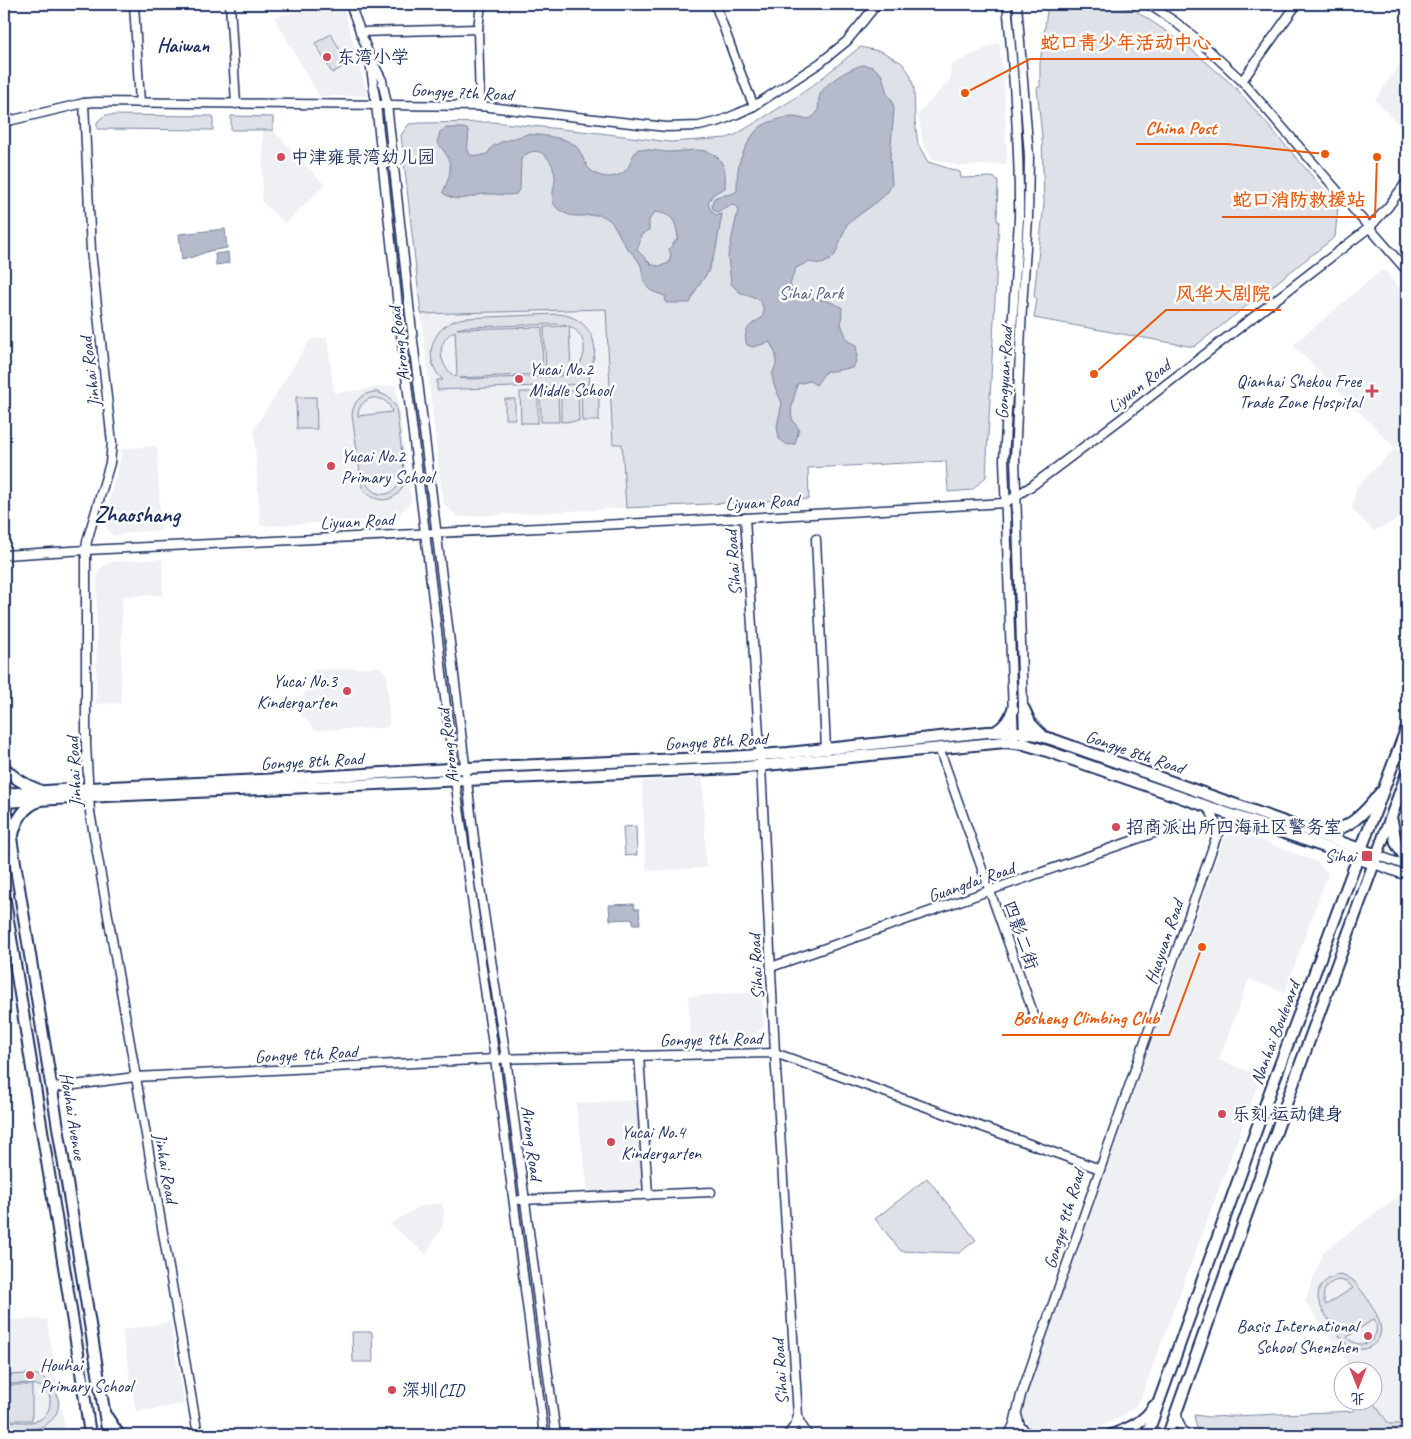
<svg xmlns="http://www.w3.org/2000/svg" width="1411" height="1439" font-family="Caveat,'LXGW WenKai TC',sans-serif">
	<rect width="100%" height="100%" fill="#fff"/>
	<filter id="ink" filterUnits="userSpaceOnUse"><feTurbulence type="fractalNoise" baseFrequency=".02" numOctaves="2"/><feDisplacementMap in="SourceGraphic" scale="10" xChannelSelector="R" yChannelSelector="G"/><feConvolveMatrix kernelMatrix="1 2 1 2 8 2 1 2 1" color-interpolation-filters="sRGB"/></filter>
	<g filter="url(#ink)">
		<g fill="#eff0f4">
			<path d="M336 4H342L368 96H319L274 17Z"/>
			<path d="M999 42 1004 84 1007 164 960 166 931 158 923 143 918 114 950 80 951 65Z"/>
			<path d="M1407 54V133L1375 100Z"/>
			<path d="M263 130H273L325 185 285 224 262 202Z"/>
			<path d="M1383 269 1407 297V436L1395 448 1407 460V515L1374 531 1352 509 1356 488 1395 448 1293 345Z"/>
			<path d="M606 309 613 444H622L626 508 458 517 443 503 421 314Z"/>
			<path d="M327 337 334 393 396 385 411 502 395 519 260 526 254 429 310 340Z"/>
			<path d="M157 446 161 531 132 532 113 536 103 524 104 518 121 457V449Z"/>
			<path d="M162 559 163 595 122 596 121 703 96 704 97 574 104 565 112 562Z"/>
			<path d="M380 667 387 674 389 722 388 726 384 728 315 730 300 713 297 705 313 681V670Z"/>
			<path d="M703 778 706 868 646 871 642 781Z"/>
			<path d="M1240 832 1317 862 1328 873 1285 992 1249 979 1219 1060 1261 1076 1140 1400 1132 1409 1120 1418 1098 1427H1030L1020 1413 1224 838Z"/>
			<path d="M762 992 764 1026 749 1040 691 1042 688 996Z"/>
			<path d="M637 1100 643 1182 642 1185 638 1189 588 1191 576 1103Z"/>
			<path d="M1407 1190V1424H1389L1373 1402 1374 1372 1353 1371 1305 1301 1324 1251Z"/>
			<path d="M442 1203 444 1213 442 1227 426 1254 390 1224 421 1206Z"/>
			<path d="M47 1319 65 1429 60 1435H4V1320Z"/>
			<path d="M170 1322 184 1404 136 1412 122 1330Z"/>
		</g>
		<g fill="#dee1e7" stroke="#7c88a2" fill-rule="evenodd">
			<path d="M1048 4H1102L1133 9 1184 43 1235 87 1338 206 1335 237 1194 347 1034 318 1037 299 1034 296 1044 203 1042 137 1037 88 1040 87V63Z"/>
			<path d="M331 34 348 64 332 73 315 43Z"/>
			<path d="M860 47 883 52 902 63 910 74 914 88 915 121 918 144 928 162 960 172 961 178 991 177 995 178 998 182 997 221H999L986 477 972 490 948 492 946 461 808 468 809 499 626 508 622 444H613L606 309 421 314 401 135 409 124 421 123 493 122 600 133 670 142 727 138 735 135 789 102 812 86Z"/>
			<path d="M105 115 213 116V130L97 129V122Z"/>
			<path d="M231 116 273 117V130H231Z"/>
			<path d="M558 314C589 316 607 349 585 374H589L590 384 437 390V380H443C419 357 434 322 465 318ZM558 324 567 326 544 327 546 373H569L560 376 468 379 459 378 543 374 542 327 457 329 466 327ZM569 326C589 335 589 361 571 372ZM455 331 457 376 456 377C438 367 435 340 455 331Z"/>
			<path d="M578 390 579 421 561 422V391Z"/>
			<path d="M581 390H599V421H582Z"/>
			<path d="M540 391H558L559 422H541Z"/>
			<path d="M377 392 389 397 396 407 405 477C403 502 375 508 362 487L352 415C353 401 363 392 377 392ZM371 398C382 397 390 402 392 412L358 416C358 407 363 401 371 398ZM400 476C400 498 372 501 365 480Z"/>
			<path d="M520 392H538V423H521Z"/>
			<path d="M296 397H316L317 429H297Z"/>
			<rect x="505" y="399" width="10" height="20"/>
			<path d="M636 826 637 855 625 856 623 827Z"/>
			<path d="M927 1178 976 1240 959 1253 901 1251 875 1219Z"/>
			<path d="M1340 1275 1349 1278 1354 1281C1363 1292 1385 1320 1380 1335 1376 1348 1361 1353 1349 1346 1342 1342 1337 1332 1332 1325 1328 1318 1323 1312 1320 1305 1313 1290 1325 1277 1340 1275ZM1339 1280 1347 1282 1353 1288 1326 1305C1320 1293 1326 1282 1339 1280ZM1374 1319C1378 1327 1377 1334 1371 1341 1362 1346 1354 1345 1347 1337Z"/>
			<path d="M352 1332H372L373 1362H353Z"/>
			<path d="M33 1374C60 1379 69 1414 43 1426 32 1432 16 1429 4 1430V1421C14 1421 29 1424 39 1420 45 1417 49 1411 50 1404 53 1379 19 1384 4 1384V1375Z"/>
			<rect x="4" y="1385" width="28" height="35"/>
			<path d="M1358 1402H1373L1389 1424H1407V1435H1207L1197 1429 1194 1415 1209 1417 1354 1411Z"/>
		</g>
		<g fill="#b5bbca" stroke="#77839f" fill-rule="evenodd">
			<path d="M863 65 873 67 882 75 887 94 892 100 894 109 890 157 892 184 887 193 878 201 847 224 835 255 830 260 822 264 808 262 796 268 793 275 790 285C801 305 806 295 823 300 830 301 836 305 842 307L841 324 848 341 856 345C858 354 857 360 853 368 842 368 837 372 826 371L816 385 810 381 797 384C796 393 789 410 792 418 793 422 797 426 799 429L795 444 788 445 779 439 777 426 782 403 774 385 772 375 776 364V355L770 342 753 347 747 345C742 330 750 324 762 318L764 311 761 302 756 298 739 292 731 284 728 256 738 210 736 206C728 204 724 209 717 212L713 209 712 204 714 198C722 194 731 196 737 191 737 182 737 173 739 164 741 155 752 133 759 128 768 121 782 118 792 117 800 117 807 122 814 116 821 110 817 102 820 95 824 83 852 67 863 65Z"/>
			<path d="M446 128H464L468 130C470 139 465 147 470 155L479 156 487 154 492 147 501 142 528 134C539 135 560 137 570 142 581 148 581 156 587 166 596 179 617 181 627 169 630 165 630 162 632 158 633 155 636 152 638 149 647 149 656 151 666 152 687 153 714 141 724 168 726 174 725 182 725 188 716 192 711 194 708 204L712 212 717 215 722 214 716 249 708 272 697 288 690 303H666L665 296C658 293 649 292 646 285 642 279 643 272 641 266 638 258 632 254 627 248 620 239 617 226 608 219 595 208 576 225 557 208 548 199 556 186 555 175 552 156 536 142 521 159L520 188 516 194C506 196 499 194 489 194 472 193 461 206 443 193 444 188 446 186 447 182 454 166 448 154 437 143L440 132ZM655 212C673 214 676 221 678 238L669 249 671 255 669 263 660 266 652 265 637 250 640 242 641 235 649 230V220Z"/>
			<path d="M225 229 227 248 209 251 190 258 182 260 179 234Z"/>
			<path d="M228 252 229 263 216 265 215 254Z"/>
			<path d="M634 904 635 909H639L640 924H633V919L610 920 609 905Z"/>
		</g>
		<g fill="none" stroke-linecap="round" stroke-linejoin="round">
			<defs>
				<g id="minor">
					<path d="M134 4 140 103"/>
					<path d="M230 4 236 104"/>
					<path d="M350 4 369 55 382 80 387 104 413 341 480 887 506 1058 556 1435"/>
					<path d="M715 4C728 38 739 72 754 106"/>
					<path d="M1007 4C1014 75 1020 147 1019 219L1004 459 1014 743"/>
					<path d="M1017 4 1029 156 1028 218 1022 307 1015 458 1024 736"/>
					<path d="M1148 4 1174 21 1198 40 1242 81 1407 271"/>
					<path d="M360 32 478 29"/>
					<path d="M370 61 376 104 402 343 455 780 495 1059 544 1435"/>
					<path d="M1242 81 1297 4"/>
					<path d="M84 103 91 251 112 443 110 463 87 541 86 550V745L90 812 198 1435"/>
					<path d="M480 106 478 29 481 4"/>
					<path d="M4 122 84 103 96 102 480 106 666 127 699 126 720 121 737 114 754 106 820 63 847 41 877 4"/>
					<path d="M745 518 761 766 775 1053 798 1416 800 1423 808 1435"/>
					<path d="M816 539 826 749"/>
					<path d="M4 555 86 550 745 518 1005 503 1033 485 1121 419 1370 227 1388 207 1407 181"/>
					<path d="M939 748 1035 1018"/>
					<path d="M1206 806C1214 815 1217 823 1216 836"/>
					<path d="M1377 855 1407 866"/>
					<path d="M1374 864 1407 876"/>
					<path d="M771 967 1180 824"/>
					<path d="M639 1055 648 1195"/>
					<path d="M52 1088 135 1077 495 1059 775 1053 1100 1169"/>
					<path d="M520 1200 711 1192"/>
					<path d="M1177 1412C1177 1422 1181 1428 1186 1435"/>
					<path d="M1017 1415 1020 1426 1029 1435"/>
					<path d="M788 1435 795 1425 798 1416"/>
					<path d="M1009 1435 1014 1424 1021 1395 1216 838C1223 826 1230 820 1243 820"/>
				</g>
				<g id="major">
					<path d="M1024 709 1031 724 1042 735"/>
					<path d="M996 731C1005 726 1010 719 1013 709"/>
					<path d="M4 767C13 778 25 785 39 790"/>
					<path d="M4 794 89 788 282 779 466 768 730 757 788 753 987 732C1015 731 1027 731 1054 740L1377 855"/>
					<path d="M4 795 108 1435"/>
					<path d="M4 802 106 796 736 768 1005 742 1024 744 1044 750 1374 864"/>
					<path d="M1392 821 1396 843 1407 861"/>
					<path d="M1319 833C1347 832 1364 814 1380 793"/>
					<path d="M13 835C16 821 23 808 37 802"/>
					<path d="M4 895 81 1372 90 1435"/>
					<path d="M107 1417 119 1435"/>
					<path d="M1111 1435C1128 1429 1145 1422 1154 1406"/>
					<path d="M1147 1435 1272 1086 1407 727"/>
					<path d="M1168 1435 1287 1101 1407 773"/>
				</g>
			</defs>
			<use href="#minor" stroke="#1b2f5e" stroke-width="11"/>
			<use href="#major" stroke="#1b2f5e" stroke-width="14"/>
			<use href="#minor" stroke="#fff" stroke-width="8"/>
			<use href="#major" stroke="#fff" stroke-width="10"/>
		</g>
	</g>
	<g fill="#d1495b" stroke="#fff" stroke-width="2">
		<circle cx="327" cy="57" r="5"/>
		<circle cx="281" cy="157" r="5"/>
		<circle cx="519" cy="379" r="5"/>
		<path d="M1369.5 383.5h5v5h5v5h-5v5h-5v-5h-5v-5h5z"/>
		<circle cx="331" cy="466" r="5"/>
		<circle cx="347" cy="691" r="5"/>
		<circle cx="1116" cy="827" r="5"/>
		<rect x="1361" y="850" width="12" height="12" rx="2.5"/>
		<circle cx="1222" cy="1114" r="5"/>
		<circle cx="611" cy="1142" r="5"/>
		<circle cx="1368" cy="1336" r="5"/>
		<circle cx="30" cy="1375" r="5"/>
		<circle cx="392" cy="1390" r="5"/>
	</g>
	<g text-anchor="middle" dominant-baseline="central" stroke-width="5" stroke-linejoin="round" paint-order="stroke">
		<g font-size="18" fill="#1b2f5e" stroke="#fff" text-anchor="start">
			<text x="337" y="57">东湾小学</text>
			<text x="291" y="157">中津雍景湾幼儿园</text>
			<text x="529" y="369">Yucai No.2<tspan x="529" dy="21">Middle School</tspan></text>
			<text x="1361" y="381" text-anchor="end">Qianhai Shekou Free<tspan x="1361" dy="21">Trade Zone Hospital</tspan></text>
			<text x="341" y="456">Yucai No.2<tspan x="341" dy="21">Primary School</tspan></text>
			<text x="337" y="681" text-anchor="end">Yucai No.3<tspan x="337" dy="21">Kindergarten</tspan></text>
			<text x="1126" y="827">招商派出所四海社区警务室</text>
			<text x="1356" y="856" text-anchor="end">Sihai</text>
			<text x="1232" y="1114">乐刻·运动健身</text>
			<text x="621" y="1132">Yucai No.4<tspan x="621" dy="21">Kindergarten</tspan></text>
			<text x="1358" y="1326" text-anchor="end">Basis International<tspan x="1358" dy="21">School Shenzhen</tspan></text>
			<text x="40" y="1365">Houhai<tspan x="40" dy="21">Primary School</tspan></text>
			<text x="402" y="1390">深圳CID</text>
		</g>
		<g font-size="18" fill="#1b2f5e" stroke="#fff">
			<text transform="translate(462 92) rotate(3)">Gongye 7th Road</text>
			<text transform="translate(399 344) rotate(-97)">Airong Road</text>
			<text transform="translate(90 372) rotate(-97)">Jinhai Road</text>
			<text transform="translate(1004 373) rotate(-87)">Gongyuan Road</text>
			<text transform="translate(1139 386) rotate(-38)">Liyuan Road</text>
			<text transform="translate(762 502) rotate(-3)">Liyuan Road</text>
			<text transform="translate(357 521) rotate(-3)">Liyuan Road</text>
			<text transform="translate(733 563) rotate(-94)">Sihai Road</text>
			<text transform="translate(716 741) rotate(-3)">Gongye 8th Road</text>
			<text transform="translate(448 746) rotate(-97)">Airong Road</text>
			<text transform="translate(1135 752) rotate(19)">Gongye 8th Road</text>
			<text transform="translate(312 761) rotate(-3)">Gongye 8th Road</text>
			<text transform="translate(74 772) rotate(-93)">Jinhai Road</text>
			<text transform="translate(971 882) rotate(-19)">Guangdai Road</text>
			<text transform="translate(1021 935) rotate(71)">四影二街</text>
			<text transform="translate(1164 942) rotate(-71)">Huayuan Road</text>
			<text transform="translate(756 967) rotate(-93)">Sihai Road</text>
			<text transform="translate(1275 1033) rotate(-69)">Nanhai Boulevard</text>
			<text transform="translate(711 1039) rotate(-1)">Gongye 9th Road</text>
			<text transform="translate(306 1054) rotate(-3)">Gongye 9th Road</text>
			<text transform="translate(73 1116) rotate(81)">Houhai Avenue</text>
			<text transform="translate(532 1143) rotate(83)">Airong Road</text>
			<text transform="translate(166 1168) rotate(80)">Jinhai Road</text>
			<text transform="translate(1064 1219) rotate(-73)">Gongye 9th Road</text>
			<text transform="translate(780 1372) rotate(-94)">Sihai Road</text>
		</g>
		<g font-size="18" fill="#4c5c80" stroke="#fff">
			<text x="811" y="293">Sihai Park</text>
		</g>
		<g font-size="20" font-weight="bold" fill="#1b2f5e" stroke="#fff">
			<text x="183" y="45">Haiwan</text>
		</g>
		<g font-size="22" font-weight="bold" fill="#1b2f5e" stroke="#fff">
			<text x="137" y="515">Zhaoshang</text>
		</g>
	</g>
	<path fill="none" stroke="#e8590c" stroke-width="2" d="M965 93L1030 59H1221M1325 154L1227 144H1136M1377 157L1375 217H1222M1094 374L1166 310H1281M1202 947L1169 1035H1002"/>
	<g fill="#e8590c" stroke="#fff" stroke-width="2">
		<circle cx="965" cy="93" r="5"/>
		<circle cx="1325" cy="154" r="5"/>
		<circle cx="1377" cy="157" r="5"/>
		<circle cx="1094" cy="374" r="5"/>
		<circle cx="1202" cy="947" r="5"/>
	</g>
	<g font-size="19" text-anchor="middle" font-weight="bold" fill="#e8590c" stroke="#fff" stroke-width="5" stroke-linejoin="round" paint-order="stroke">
		<text x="1126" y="49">蛇口青少年活动中心</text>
		<text x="1181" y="134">China Post</text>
		<text x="1299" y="206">蛇口消防救援站</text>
		<text x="1223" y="300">风华大剧院</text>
		<text x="1086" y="1024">Bosheng Climbing Club</text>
	</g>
	<rect width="1411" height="1439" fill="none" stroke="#fff" stroke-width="20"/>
	<rect x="10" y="10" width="1391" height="1419" fill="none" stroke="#1b2f5e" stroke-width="2" filter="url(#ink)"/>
	<g transform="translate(1358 1386) rotate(180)"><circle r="24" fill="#ffffff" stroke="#a4acbf"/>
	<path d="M0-4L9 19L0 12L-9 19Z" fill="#d1495b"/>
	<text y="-8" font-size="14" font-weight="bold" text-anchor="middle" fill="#1b2f5e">北</text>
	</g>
</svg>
